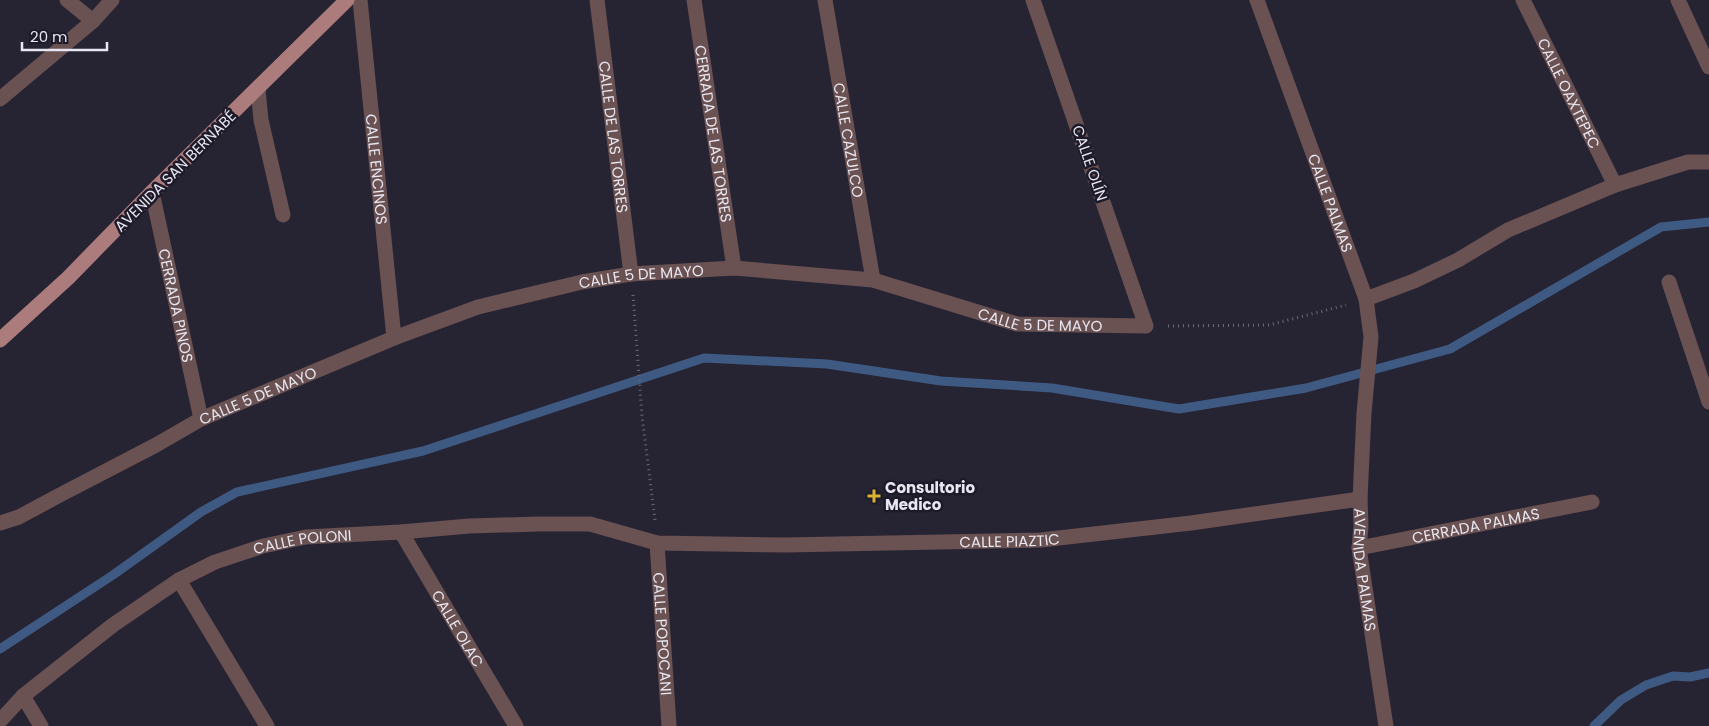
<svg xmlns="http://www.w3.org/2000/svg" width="1709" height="726" font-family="Poppins,sans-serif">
	<rect width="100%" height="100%" fill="#262433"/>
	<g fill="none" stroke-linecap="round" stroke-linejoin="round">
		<g stroke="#3f5a82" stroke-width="9">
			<path d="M0 649 113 575 201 512 237 492 423 451 704 358 827 364 941 381 1052 388 1179 409 1306 388 1450 349 1661 227 1709 222"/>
			<path d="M1594 726 1621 700 1646 685 1673 676 1690 677 1709 673"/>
		</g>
		<g stroke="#6b6a77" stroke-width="3" stroke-dasharray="1 4" stroke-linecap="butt">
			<path d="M633 295 642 416 655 520"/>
			<path d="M1168 326 1269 325 1346 305"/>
		</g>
		<g stroke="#6a5152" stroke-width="15">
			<path d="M67 0 93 21"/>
			<path id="s1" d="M360 0 394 338"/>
			<path id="s2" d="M597 0 631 274"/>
			<path id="s3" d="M694 0 734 268"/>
			<path id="s4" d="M825 0 873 280"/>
			<path id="s5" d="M1257 0 1366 299 1371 337 1364 413 1360 499 1361 526 1359 548 1386 726"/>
			<path id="s6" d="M1523 0 1615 185"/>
			<path d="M1678 0 1709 67"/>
			<path d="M258 89 261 120 283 215"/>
			<path d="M0 99 93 21 112 0"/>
			<path id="s7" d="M152 192 201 419"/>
			<path d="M1669 282 1709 402"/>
			<path d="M1366 299 1414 281 1458 260 1508 230 1615 185 1688 162H1709"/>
			<path id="s8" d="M0 523 19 517 56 497 156 445 201 419 394 338 478 307 582 282 631 274 734 268 873 280 1017 324 1146 326 1033 0"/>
			<path id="s9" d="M401 532 516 726"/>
			<path id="s10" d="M657 543 669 726"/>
			<path id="s11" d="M1359 548 1592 502"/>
			<path d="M179 580 267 726"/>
			<path d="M23 696 41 726"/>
			<path id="s12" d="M0 721 23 696 113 625 179 580 215 562 263 546 306 537 401 532 469 526 539 524H590L657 543 785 545 1041 540 1191 523 1360 499"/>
		</g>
		<path stroke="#ac7b7c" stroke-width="15" d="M0 340 68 278 152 192 347 0"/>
	</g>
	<path fill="#dcb233" stroke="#1d1a29" stroke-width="2" d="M871.5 488.5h5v5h5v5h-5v5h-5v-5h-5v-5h5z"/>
	<g text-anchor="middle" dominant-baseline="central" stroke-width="5" stroke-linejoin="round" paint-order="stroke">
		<g font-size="15" fill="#e8e7f1" stroke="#1d1a29">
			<text stroke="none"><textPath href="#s6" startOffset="104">CALLE OAXTEPEC</textPath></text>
			<text stroke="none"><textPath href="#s3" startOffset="135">CERRADA DE LAS TORRES</textPath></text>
			<text stroke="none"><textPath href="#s2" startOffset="138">CALLE DE LAS TORRES</textPath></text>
			<text stroke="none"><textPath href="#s4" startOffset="142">CALLE CAZULCO</textPath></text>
			<text transform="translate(1090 163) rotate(71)">CALLE OLÍN</text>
			<text stroke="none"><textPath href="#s1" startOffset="170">CALLE ENCINOS</textPath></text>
			<text transform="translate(175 171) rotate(-45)">AVENIDA SAN BERNABÉ</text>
			<text stroke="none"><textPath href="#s5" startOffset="216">CALLE PALMAS</textPath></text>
			<text stroke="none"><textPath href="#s8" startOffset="692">CALLE 5 DE MAYO</textPath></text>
			<text stroke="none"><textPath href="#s7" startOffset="116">CERRADA PINOS</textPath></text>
			<text stroke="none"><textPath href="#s8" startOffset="1098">CALLE 5 DE MAYO</textPath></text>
			<text stroke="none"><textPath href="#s8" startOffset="288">CALLE 5 DE MAYO</textPath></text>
			<text stroke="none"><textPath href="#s11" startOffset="119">CERRADA PALMAS</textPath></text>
			<text stroke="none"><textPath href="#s12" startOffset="1070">CALLE PIAZTIC</textPath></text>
			<text stroke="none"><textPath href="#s12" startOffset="359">CALLE POLONI</textPath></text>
			<text stroke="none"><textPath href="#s5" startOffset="590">AVENIDA PALMAS</textPath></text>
			<text stroke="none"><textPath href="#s9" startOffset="112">CALLE OLAC</textPath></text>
			<text stroke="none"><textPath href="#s10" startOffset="91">CALLE POPOCANI</textPath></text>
		</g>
		<g font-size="15" font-weight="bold" fill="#e8e7f1" stroke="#1d1a29" text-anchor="start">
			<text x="885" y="487">Consultorio<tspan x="885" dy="17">Medico</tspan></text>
		</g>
	</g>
	<path d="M22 42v8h85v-8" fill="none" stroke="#e8e7f1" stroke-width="2.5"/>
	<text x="30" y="42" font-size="15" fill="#e8e7f1" stroke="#1d1a29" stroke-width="4" paint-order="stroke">20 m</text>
</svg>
